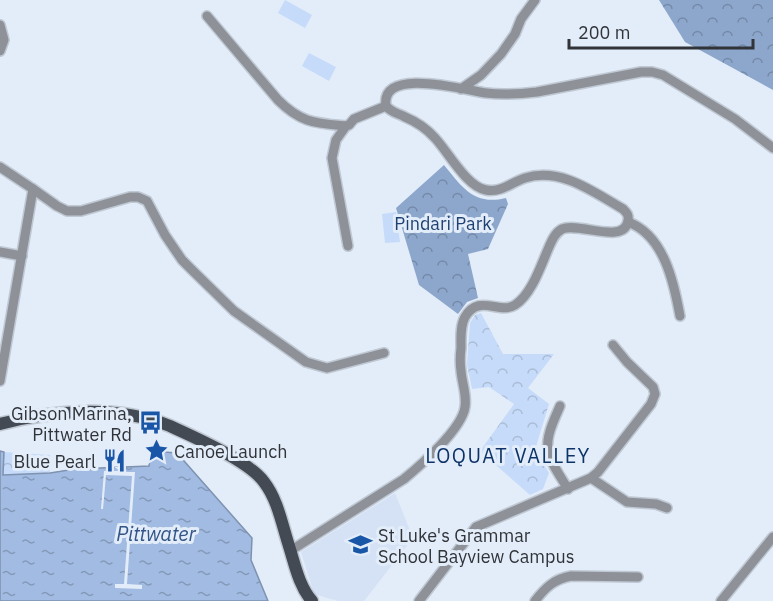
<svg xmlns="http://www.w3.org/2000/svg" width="773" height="601" font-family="'IBM Plex Sans',sans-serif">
	<defs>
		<pattern id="forest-crowns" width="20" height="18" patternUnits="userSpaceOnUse" patternTransform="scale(1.5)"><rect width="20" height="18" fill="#8da7cc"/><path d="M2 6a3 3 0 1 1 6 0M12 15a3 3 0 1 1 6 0" fill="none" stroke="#7489a7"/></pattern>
		<pattern id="park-crowns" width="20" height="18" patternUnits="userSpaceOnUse" patternTransform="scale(1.5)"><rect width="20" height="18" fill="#c6dbf9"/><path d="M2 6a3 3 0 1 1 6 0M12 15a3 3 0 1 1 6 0" fill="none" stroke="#aabcd6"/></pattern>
		<pattern id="water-ripples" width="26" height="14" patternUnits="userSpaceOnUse" patternTransform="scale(1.5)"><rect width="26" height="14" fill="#a1bbe2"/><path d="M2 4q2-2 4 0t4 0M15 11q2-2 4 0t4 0" fill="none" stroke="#8499b8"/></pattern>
	</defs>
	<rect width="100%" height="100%" fill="#e3edfa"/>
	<path fill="#d5e2f5" d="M395 493 413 538 364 601H338L314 594 301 552Z"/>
	<g fill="#c6dbf9">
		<path d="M285 0 312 15 305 28 278 13Z"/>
		<path d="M309 53 336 67 329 81 302 66Z"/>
		<path d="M396 212 400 242 385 243 382 214Z"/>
	</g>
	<g fill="url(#forest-crowns)">
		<path d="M659 0H773V90L685 42Z"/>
		<path d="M444 165C462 187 474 206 506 198L508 204 488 249 468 254 478 298 467 302 458 314 419 285 396 208Z"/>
	</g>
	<g fill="url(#park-crowns)">
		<path d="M481 313 503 354H554L528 388 549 404 535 450 549 473 543 489 530 495 480 451 514 404 489 387 472 389 467 365 470 323 475 315Z"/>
		<path d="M4 452 50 455V473L2 475Z"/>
	</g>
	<path fill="url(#water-ripples)" stroke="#7f92af" stroke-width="1.5" d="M0 451 4 452 3 475 50 473 75 469 149 466 151 451 177 453 252 538 251 560 268 601H0Z"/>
	<path fill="#e3edfa" d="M114 467H119L127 472H135L127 584 142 585V589L115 588V584H124L132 476 106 475 103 509H101L104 471H121Z"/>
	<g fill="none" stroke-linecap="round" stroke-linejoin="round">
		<defs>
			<g id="minor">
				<path d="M207 16 278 100C301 123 315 123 346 126L349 125 354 119 386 106"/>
				<path d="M0 25 4 40 0 51"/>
				<path d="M461 89 481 75 501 54 515 34 521 19 535 0"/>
				<path d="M386 106C380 66 465 90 486 93 502 95 520 94 537 92L641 72H652L663 75 735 119 773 148"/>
				<path d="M346 126 336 140 332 158 348 246"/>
				<path d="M0 167 33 189 57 206 67 211H81L130 197H138L147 201 165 235 182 260 192 270 234 311 306 362 327 368 384 353"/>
				<path d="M628 222C664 235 674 283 680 316"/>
				<path d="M0 252 22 256"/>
				<path d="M0 381 33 189"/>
				<path d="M560 406C555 418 546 435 548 449 550 463 561 477 568 489"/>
				<path d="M591 478 627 502 656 504 667 508"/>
				<path d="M290 551 404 479C421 465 462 429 465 407 467 395 462 383 461 371 460 364 460 356 461 348 461 338 460 326 465 317 479 293 499 315 515 305 532 294 541 265 549 247 552 240 555 233 562 229 579 222 624 245 628 221 629 215 627 213 623 209 593 192 561 167 525 178 512 182 501 193 486 190 466 186 449 153 435 138 427 129 417 122 405 117 398 113 392 113 386 106"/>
				<path d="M419 601 476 527 591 478 598 472 651 404 655 394 653 387 627 362 613 345"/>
				<path d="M535 601C545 588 554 579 571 576L638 577"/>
				<path d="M721 601 773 537"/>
			</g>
			<path id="major" d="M0 424C54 410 117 405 170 426 194 437 249 461 264 482 278 500 282 525 289 546 295 565 299 586 312 601"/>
		</defs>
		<use href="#minor" stroke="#bfc8d3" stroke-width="12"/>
		<use href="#major" stroke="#bfc8d3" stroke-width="15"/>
		<use href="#minor" stroke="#8e9298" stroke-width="9"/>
		<use href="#major" stroke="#444a53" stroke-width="12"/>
	</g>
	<defs>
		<symbol id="bus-bare" viewBox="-9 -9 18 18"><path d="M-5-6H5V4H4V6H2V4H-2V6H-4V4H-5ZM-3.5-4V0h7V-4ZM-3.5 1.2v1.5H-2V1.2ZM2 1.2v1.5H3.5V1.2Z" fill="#1a56a7" stroke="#e3edfa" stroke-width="2.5" paint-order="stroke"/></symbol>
		<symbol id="sight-bare" viewBox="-9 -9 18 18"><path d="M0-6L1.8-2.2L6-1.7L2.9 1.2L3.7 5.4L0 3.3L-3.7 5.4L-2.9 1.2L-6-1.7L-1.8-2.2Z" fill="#1a56a7" stroke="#e3edfa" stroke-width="2.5" paint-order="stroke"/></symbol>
		<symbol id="restaurant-bare" viewBox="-9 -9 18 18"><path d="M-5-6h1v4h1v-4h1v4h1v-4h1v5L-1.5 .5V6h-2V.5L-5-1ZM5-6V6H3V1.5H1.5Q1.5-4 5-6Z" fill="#1a56a7" stroke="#e3edfa" stroke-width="2.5" paint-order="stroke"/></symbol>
		<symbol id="school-bare" viewBox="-9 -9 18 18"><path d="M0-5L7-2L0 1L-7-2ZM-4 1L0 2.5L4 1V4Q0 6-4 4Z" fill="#1a56a7" stroke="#e3edfa" stroke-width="2.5" paint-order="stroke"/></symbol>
	</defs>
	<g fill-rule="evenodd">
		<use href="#bus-bare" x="134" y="406" width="33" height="33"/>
		<use href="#sight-bare" x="140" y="434" width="33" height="33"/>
		<use href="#restaurant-bare" x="98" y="444" width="33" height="33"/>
		<use href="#school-bare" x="344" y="528" width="33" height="33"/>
	</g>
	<g text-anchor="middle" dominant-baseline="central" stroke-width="6" stroke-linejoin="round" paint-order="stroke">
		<g font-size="18" fill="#1f4171" stroke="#e3edfa">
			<text x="443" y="223">Pindari Park</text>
		</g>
		<g font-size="18" fill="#303338" stroke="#e3edfa" text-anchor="end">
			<text x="132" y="413">Gibson Marina,<tspan x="132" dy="21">Pittwater Rd</tspan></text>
			<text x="174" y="451" text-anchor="start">Canoe Launch</text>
			<text x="96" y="461">Blue Pearl</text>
			<text x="378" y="535" text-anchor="start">St Luke's Grammar<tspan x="378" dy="21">School Bayview Campus</tspan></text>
		</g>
		<g font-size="20" letter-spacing="1.5" fill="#0e3467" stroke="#e3edfa">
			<text x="508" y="455">LOQUAT VALLEY</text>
		</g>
		<g font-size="20" font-style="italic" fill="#325486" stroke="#e3edfa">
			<text x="156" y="533">Pittwater</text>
		</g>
	</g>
	<path d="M569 39v9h184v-9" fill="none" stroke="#303338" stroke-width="3"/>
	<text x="578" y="39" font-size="18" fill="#303338" stroke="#e3edfa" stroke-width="4.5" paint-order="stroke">200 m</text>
</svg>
